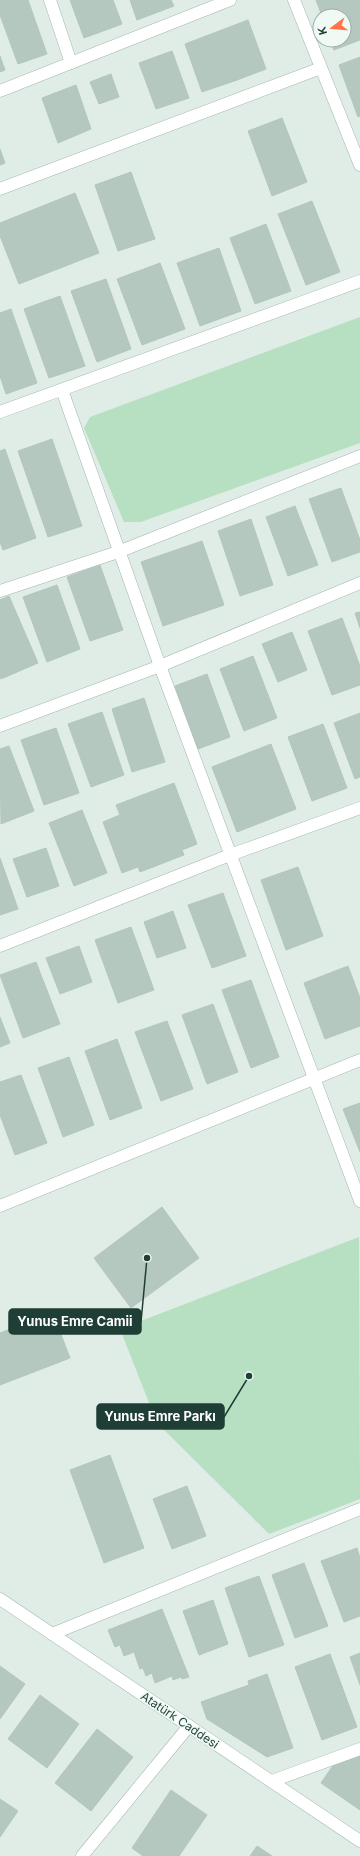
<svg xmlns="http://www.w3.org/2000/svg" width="360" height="1856" font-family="Inter,sans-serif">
	<rect width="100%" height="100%" fill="#e0ede7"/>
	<g fill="#b6e0c1">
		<path d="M360 317V443L141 522H124L84 428 90 417Z"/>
		<path d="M359 1237 360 1499 269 1534 157 1423 120 1329Z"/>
	</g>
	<g fill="#b5c8c0" stroke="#b2c7be">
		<path d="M0 0H28L47 54 18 64 0 15Z"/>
		<path d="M70 0H113L122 24 84 38Z"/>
		<path d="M130 0H171L174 6 137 20Z"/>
		<path d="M316 0H360V40L334 50 330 40H344V16H322Z"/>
		<path d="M248 20 266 69 237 80 219 31Z"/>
		<path d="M219 31 237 80 202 92 185 44Z"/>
		<path d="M172 51 189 98 156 109 139 63Z"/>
		<path d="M0 56 5 70 0 72Z"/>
		<path d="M360 57V116L358 117 339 65Z"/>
		<path d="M111 74 119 97 99 104 90 82Z"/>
		<path d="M76 85 91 129 58 143 42 98Z"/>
		<path d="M282 118 307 182 272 196 248 131Z"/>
		<path d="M0 149 5 163 0 165Z"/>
		<path d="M131 172 155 239 118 251 95 185Z"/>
		<path d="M75 193 99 253 19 284 0 236V223Z"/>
		<path d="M312 201 340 272 306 285 278 214Z"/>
		<path d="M266 224 291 291 255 304 230 238Z"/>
		<path d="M219 248 241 311 200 326 177 263Z"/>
		<path d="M160 263 185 329 142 345 117 279Z"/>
		<path d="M106 279 131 349 97 362 71 291Z"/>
		<path d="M60 296 85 366 49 378 24 309Z"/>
		<path d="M11 309 37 383 6 394 0 376V313Z"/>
		<path d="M52 439 82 526 48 537 18 451Z"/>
		<path d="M5 449 36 538 3 550 0 542V451Z"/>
		<path d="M341 488 360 540V552L332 562 309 499Z"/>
		<path d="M295 506 318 565 288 576 266 517Z"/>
		<path d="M251 519 273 585 240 596 218 531Z"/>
		<path d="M202 541 224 605 163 626 141 562Z"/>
		<path d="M100 565 123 630 90 641 67 577Z"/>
		<path d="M57 585 80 649 47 662 23 597Z"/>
		<path d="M9 596 38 663 1 679 0 676V600Z"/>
		<path d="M360 612V628L355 613Z"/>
		<path d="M342 618 360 666V685L332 695 308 631Z"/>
		<path d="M292 632 307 670 278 682 262 644Z"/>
		<path d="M253 656 277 718 244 731 220 669Z"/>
		<path d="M207 674 230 737 198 749 175 686Z"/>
		<path d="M144 698 165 762 132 772 112 709Z"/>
		<path d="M102 712 124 775 91 787 68 724Z"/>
		<path d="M360 713V777L355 779 334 723Z"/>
		<path d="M323 724 347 788 312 801 288 737Z"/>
		<path d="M56 728 79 793 44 805 21 740Z"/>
		<path d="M271 744 296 809 237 832 212 767Z"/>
		<path d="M9 746 34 811 1 824 0 749Z"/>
		<path d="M174 783 197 844 182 850 184 855 140 872 138 867 122 873 103 822 120 815 116 805Z"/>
		<path d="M82 810 107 873 74 886 49 823Z"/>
		<path d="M46 848 59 886 27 897 13 859Z"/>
		<path d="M0 858 18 909 0 915Z"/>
		<path d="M298 867 323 936 286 950 261 880Z"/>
		<path d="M223 893 246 956 212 968 188 905Z"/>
		<path d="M173 911 186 948 157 958 144 922Z"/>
		<path d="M131 927 154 990 118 1003 95 940Z"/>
		<path d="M79 946 92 982 60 994 46 958Z"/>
		<path d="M36 962 60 1024 23 1038 0 975Z"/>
		<path d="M348 966 360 998V1026L325 1039 304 983Z"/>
		<path d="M251 980 279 1057 251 1068 222 990Z"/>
		<path d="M213 1004 238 1072 207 1084 182 1015Z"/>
		<path d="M0 1017 10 1043 0 1047Z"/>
		<path d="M167 1021 193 1089 161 1101 135 1032Z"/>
		<path d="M117 1039 142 1108 110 1120 85 1051Z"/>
		<path d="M69 1057 94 1125 63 1137 38 1068Z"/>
		<path d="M21 1075 47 1143 15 1155 0 1115V1082Z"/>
		<path d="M360 1103V1152L343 1109Z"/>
		<path d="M162 1207 199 1258 131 1308 94 1258Z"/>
		<path d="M58 1311 64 1327 59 1329 70 1358 0 1385V1333Z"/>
		<path d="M110 1455 144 1548 104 1563 70 1470Z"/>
		<path d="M187 1486 206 1536 172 1549 153 1499Z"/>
		<path d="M357 1548 360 1558V1616L344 1622 321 1561Z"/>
		<path d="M304 1563 328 1626 295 1638 272 1575Z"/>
		<path d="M259 1576 284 1645 249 1657 225 1588Z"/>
		<path d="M213 1600 228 1644 199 1655 183 1611Z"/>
		<path d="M162 1609 189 1677 182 1679 181 1677 173 1680 172 1676 155 1683 152 1673 146 1676 143 1668 140 1669 134 1652 124 1656 120 1645 115 1647 108 1630Z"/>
		<path d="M360 1653V1685L350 1657Z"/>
		<path d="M330 1654 357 1727 322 1740 295 1667Z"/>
		<path d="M0 1666 25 1684 0 1719Z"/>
		<path d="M267 1674 293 1748 267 1757 207 1719 201 1702 249 1685 248 1681Z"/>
		<path d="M40 1695 79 1724 47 1768 8 1739Z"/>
		<path d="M97 1729 133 1757 91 1811 55 1783Z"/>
		<path d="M360 1755V1810L321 1783 334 1764Z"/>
		<path d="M171 1790 207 1815 179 1856H143L132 1848Z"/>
		<path d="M0 1799 18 1811 0 1837Z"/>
		<path d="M257 1846 272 1856H250Z"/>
	</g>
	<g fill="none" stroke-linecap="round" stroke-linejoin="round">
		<defs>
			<g id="street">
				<path d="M50 0 71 63"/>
				<path d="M294 0 360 165"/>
				<path d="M0 91 230 0"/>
				<path d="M0 189 321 68"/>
				<path d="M62 390 160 666 360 1201"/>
				<path d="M0 412 360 281"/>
				<path d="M0 591 118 552 360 456"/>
				<path d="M0 726 160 666 360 583"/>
				<path d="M0 946 230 855 360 808"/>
				<path d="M0 1206 360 1060"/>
				<path d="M52 1634 360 1509"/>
				<path d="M272 1781 360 1749"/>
				<path d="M82 1856 189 1726"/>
			</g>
			<path id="secondary" d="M0 1599 360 1841"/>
		</defs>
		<use href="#street" stroke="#a2b5ae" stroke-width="13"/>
		<use href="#secondary" stroke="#9db9af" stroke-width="13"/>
		<use href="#street" stroke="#fff" stroke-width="12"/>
		<use href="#secondary" stroke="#fff" stroke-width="12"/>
	</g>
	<g text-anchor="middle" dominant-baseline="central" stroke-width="3.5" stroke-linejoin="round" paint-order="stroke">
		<g font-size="12" fill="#1f3f36" stroke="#f1f9f5">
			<text transform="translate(180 1720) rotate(34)">Atatürk Caddesi</text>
		</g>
	</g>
	<path fill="none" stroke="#1f3f36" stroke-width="1.5" d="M147 1258L141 1322M249 1376L224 1417"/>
	<g fill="#1f3f36" stroke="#f1f9f5" stroke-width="1.5">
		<circle cx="147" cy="1258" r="4"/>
		<circle cx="249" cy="1376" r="4"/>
	</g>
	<g fill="#1f3f36" stroke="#1f3f36" stroke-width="1.5">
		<rect x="9" y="1309" width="132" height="25" rx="4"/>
		<rect x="97" y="1404" width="127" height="25" rx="4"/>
	</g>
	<g font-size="13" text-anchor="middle" font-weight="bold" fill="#fff">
		<text x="75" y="1326">Yunus Emre Camii</text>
		<text x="160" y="1421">Yunus Emre Parkı</text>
	</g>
	<g transform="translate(332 28) rotate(254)"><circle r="19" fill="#f1f9f5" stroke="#9dafa9"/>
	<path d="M0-3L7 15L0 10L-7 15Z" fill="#ff744b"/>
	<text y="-6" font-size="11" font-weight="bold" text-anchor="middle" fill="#1f3f36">K</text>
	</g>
</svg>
